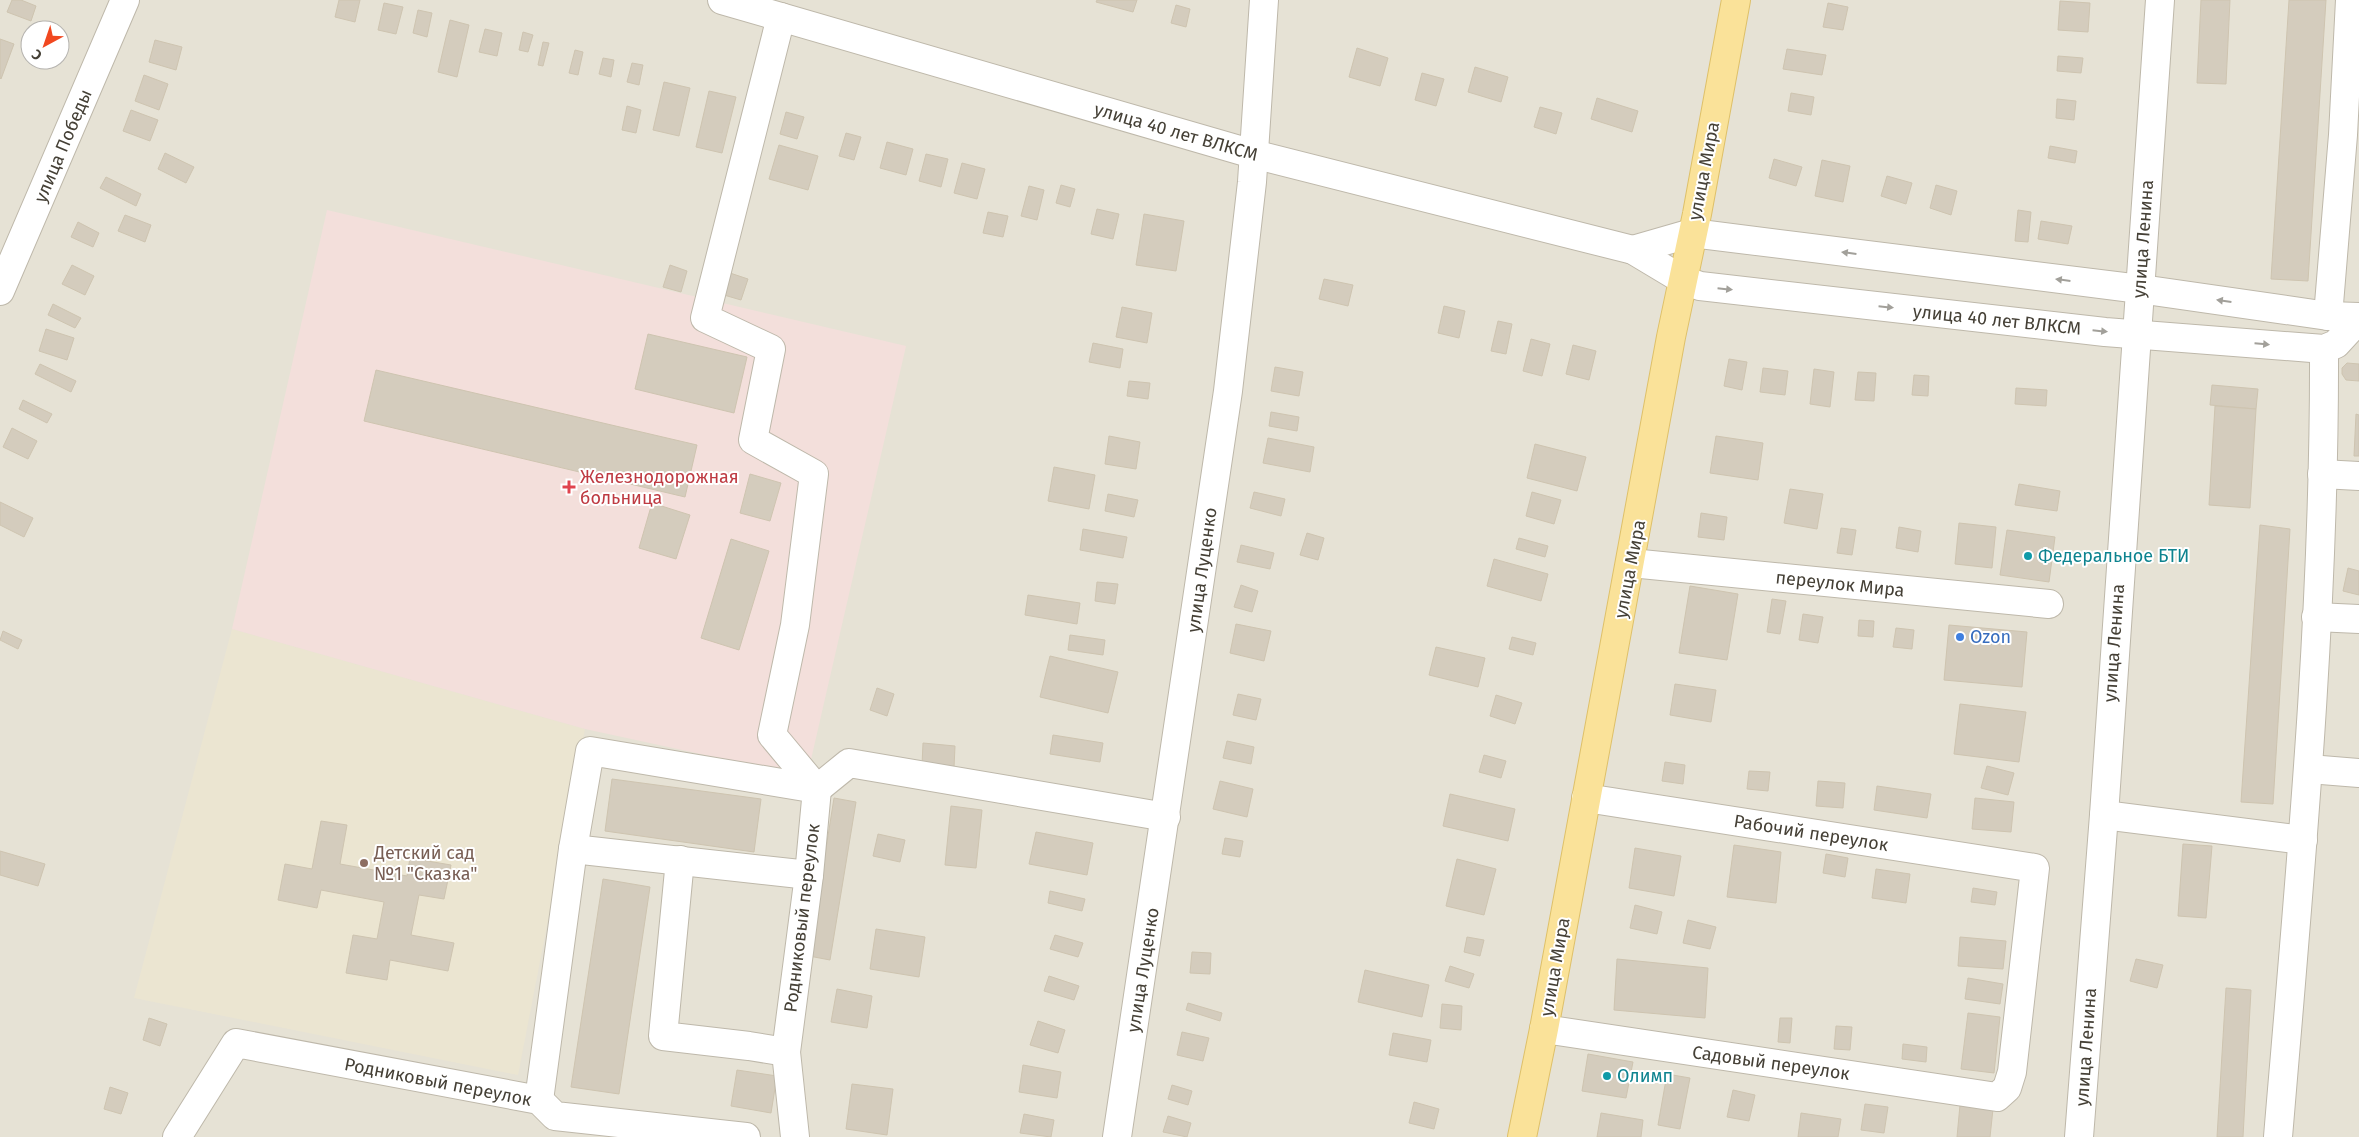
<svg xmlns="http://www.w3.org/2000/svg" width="2359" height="1137" font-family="'Fira Sans',sans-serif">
	<rect width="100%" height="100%" fill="#f3f0e7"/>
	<path fill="#e6e2d5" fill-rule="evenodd" d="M0 0H2359V1137H0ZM30 30H60V60H30Z"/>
	<path fill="#ebe5d1" d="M232 629 585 729 518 1075 134 998Z"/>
	<path fill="#f3dfdb" d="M327 210 906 346 807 777 585 729 232 629Z"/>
	<g fill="#d4ccbd" stroke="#cec4b0">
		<path d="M12 0H21L36 6 31 21 7 12Z"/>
		<path d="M339 0H360L355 22 335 17Z"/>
		<path d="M1097 0H1137L1133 12 1096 2Z"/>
		<path d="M2201 0H2230L2226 84 2197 83Z"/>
		<path d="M2289 0H2326L2308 281 2271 279Z"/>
		<path d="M2060 1 2090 3 2088 32 2058 30Z"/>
		<path d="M384 3 403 7 396 34 378 30Z"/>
		<path d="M1828 3 1848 7 1843 30 1823 27Z"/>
		<path d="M1176 5 1190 9 1186 27 1171 23Z"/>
		<path d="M418 10 432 13 427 37 413 33Z"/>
		<path d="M450 20 469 25 457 77 438 72Z"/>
		<path d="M485 29 502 33 497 56 479 52Z"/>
		<path d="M523 32 533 35 528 52 519 50Z"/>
		<path d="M0 39 14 44 1 79 0 78Z"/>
		<path d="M155 40 182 47 176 70 149 62Z"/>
		<path d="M543 42 549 43 543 66 538 65Z"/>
		<path d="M1357 48 1388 58 1380 86 1349 77Z"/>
		<path d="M1787 49 1826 55 1822 75 1783 69Z"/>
		<path d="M575 50 583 52 578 75 569 73Z"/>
		<path d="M2058 56 2083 58 2081 73 2057 71Z"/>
		<path d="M603 58 614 60 611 77 599 74Z"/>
		<path d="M632 63 643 65 639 85 627 82Z"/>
		<path d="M1475 67 1508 77 1501 102 1468 92Z"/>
		<path d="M1422 73 1444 79 1436 106 1415 100Z"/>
		<path d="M144 75 168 84 159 110 135 101Z"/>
		<path d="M664 82 690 88 679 136 653 130Z"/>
		<path d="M709 91 736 97 722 153 696 147Z"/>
		<path d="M1791 93 1814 97 1811 115 1788 111Z"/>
		<path d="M1597 98 1638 111 1632 132 1591 119Z"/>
		<path d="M2057 99 2076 101 2074 120 2056 118Z"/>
		<path d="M627 106 641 110 636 133 622 130Z"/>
		<path d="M1540 107 1562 113 1556 134 1534 127Z"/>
		<path d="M131 110 158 120 150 141 123 131Z"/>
		<path d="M786 112 804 117 797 139 780 134Z"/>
		<path d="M846 133 861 137 854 160 839 156Z"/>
		<path d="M887 142 913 149 906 175 880 168Z"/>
		<path d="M779 145 818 156 808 190 769 179Z"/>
		<path d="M2050 146 2077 151 2075 163 2048 158Z"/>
		<path d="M165 153 194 167 186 183 158 169Z"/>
		<path d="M926 154 948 159 941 187 919 181Z"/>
		<path d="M1774 159 1802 167 1796 186 1769 178Z"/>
		<path d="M1822 160 1850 166 1843 202 1815 196Z"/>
		<path d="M962 163 985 169 977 199 954 193Z"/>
		<path d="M1887 176 1912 183 1906 204 1881 196Z"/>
		<path d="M106 177 141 194 136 206 100 188Z"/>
		<path d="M1061 185 1075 189 1070 207 1056 203Z"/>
		<path d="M1936 185 1957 191 1951 215 1930 208Z"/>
		<path d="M1029 186 1044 190 1037 220 1021 216Z"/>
		<path d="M1097 209 1119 214 1113 239 1091 234Z"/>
		<path d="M2018 210 2031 212 2028 242 2015 241Z"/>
		<path d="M988 212 1008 216 1003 237 983 233Z"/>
		<path d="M1144 214 1184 221 1176 271 1136 265Z"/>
		<path d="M125 215 151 225 145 242 118 231Z"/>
		<path d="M2041 221 2072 226 2068 244 2038 239Z"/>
		<path d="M78 222 99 233 93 247 71 237Z"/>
		<path d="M72 265 94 276 85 295 62 284Z"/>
		<path d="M670 265 687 271 681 292 663 287Z"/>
		<path d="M730 273 748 279 741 300 724 295Z"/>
		<path d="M1324 279 1353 285 1348 306 1319 299Z"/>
		<path d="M53 304 81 318 75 328 48 315Z"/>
		<path d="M1444 306 1465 311 1459 338 1438 333Z"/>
		<path d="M1122 307 1152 313 1147 343 1116 337Z"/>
		<path d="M1498 321 1512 324 1506 354 1491 351Z"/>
		<path d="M46 329 74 338 67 360 39 351Z"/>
		<path d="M648 334 747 357 734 413 635 389Z"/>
		<path d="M1531 339 1550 344 1542 376 1523 371Z"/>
		<path d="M1093 343 1123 349 1120 368 1089 362Z"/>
		<path d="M1573 345 1596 351 1589 380 1566 374Z"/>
		<path d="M1729 359 1747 362 1742 390 1724 386Z"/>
		<path d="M2347 363 2359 364V381L2346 380 2342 374V368Z"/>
		<path d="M40 364 76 381 71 392 35 374Z"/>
		<path d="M1275 367 1303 372 1299 396 1271 391Z"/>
		<path d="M1763 368 1788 371 1785 395 1760 392Z"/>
		<path d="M1814 369 1834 372 1830 407 1810 404Z"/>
		<path d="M376 370 697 445 685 497 364 421Z"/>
		<path d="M1858 372 1876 373 1874 401 1855 400Z"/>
		<path d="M1914 375 1929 376 1928 396 1912 395Z"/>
		<path d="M1129 381 1150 383 1148 399 1127 396Z"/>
		<path d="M2212 385 2258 389 2256 409 2210 405Z"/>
		<path d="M2016 388 2047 390 2046 406 2015 404Z"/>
		<path d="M23 400 52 414 47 423 19 409Z"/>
		<path d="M2215 406 2256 409 2250 508 2209 505Z"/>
		<path d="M1271 412 1299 417 1297 431 1269 426Z"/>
		<path d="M2356 414 2359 415V456H2354Z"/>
		<path d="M12 428 37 441 28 459 3 447Z"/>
		<path d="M1109 436 1140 442 1136 469 1105 464Z"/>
		<path d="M1716 436 1763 443 1758 480 1710 473Z"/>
		<path d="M1268 438 1314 447 1310 472 1263 463Z"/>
		<path d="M1535 444 1586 457 1577 491 1527 478Z"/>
		<path d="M1054 467 1095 475 1089 509 1048 501Z"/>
		<path d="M750 474 781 483 770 521 740 513Z"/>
		<path d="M2019 484 2060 491 2057 511 2015 505Z"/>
		<path d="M1790 489 1823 494 1817 529 1784 523Z"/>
		<path d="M1254 492 1285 499 1281 516 1250 508Z"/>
		<path d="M1532 492 1561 500 1554 524 1526 516Z"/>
		<path d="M1108 494 1138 500 1134 517 1105 511Z"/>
		<path d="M0 502 33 518 24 537 0 525Z"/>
		<path d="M652 503 690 515 676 559 639 548Z"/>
		<path d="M1701 513 1727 517 1724 540 1698 537Z"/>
		<path d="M1959 523 1996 527 1992 568 1955 564Z"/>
		<path d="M2260 525 2290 529 2273 804 2241 802Z"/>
		<path d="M1899 527 1921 531 1918 552 1896 548Z"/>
		<path d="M1841 528 1856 530 1852 555 1837 553Z"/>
		<path d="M1083 529 1127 537 1123 558 1080 550Z"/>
		<path d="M2007 530 2055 537 2049 582 2000 575Z"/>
		<path d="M1307 533 1324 538 1318 560 1300 555Z"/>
		<path d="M1519 538 1548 546 1545 557 1516 549Z"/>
		<path d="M731 539 769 551 739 650 701 638Z"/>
		<path d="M1241 545 1274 553 1270 569 1237 562Z"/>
		<path d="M1494 559 1548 574 1541 601 1487 586Z"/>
		<path d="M2348 568 2359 571V595L2343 591Z"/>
		<path d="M1097 582 1118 584 1115 604 1095 601Z"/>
		<path d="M1241 585 1258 591 1252 612 1234 607Z"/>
		<path d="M1690 586 1738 594 1727 660 1679 653Z"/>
		<path d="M1028 595 1080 603 1077 624 1025 615Z"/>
		<path d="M1772 599 1786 601 1780 634 1767 632Z"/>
		<path d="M1803 614 1823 617 1818 643 1799 640Z"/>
		<path d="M1859 620 1874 621 1873 637 1858 636Z"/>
		<path d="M1236 624 1271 631 1264 661 1230 653Z"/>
		<path d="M1949 625 2027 632 2022 687 1944 680Z"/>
		<path d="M1896 628 1914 630 1912 649 1893 647Z"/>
		<path d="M3 631 22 640 18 649 0 640Z"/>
		<path d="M1070 635 1105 640 1103 655 1068 650Z"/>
		<path d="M1512 637 1536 643 1533 655 1509 649Z"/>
		<path d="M1436 647 1485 658 1478 687 1429 675Z"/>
		<path d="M1050 656 1118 672 1108 713 1040 697Z"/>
		<path d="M1675 684 1716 690 1711 722 1670 715Z"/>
		<path d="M877 688 894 694 887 716 870 710Z"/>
		<path d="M1238 694 1261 699 1256 720 1233 715Z"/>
		<path d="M1496 695 1522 703 1515 724 1490 716Z"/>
		<path d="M1960 704 2026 712 2019 762 1954 754Z"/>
		<path d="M1053 735 1103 743 1100 762 1050 754Z"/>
		<path d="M1227 741 1254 747 1251 764 1223 758Z"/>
		<path d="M923 743 955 746 954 768 922 765Z"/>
		<path d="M1484 755 1506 761 1501 778 1479 772Z"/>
		<path d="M1665 762 1685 765 1683 784 1662 781Z"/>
		<path d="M1987 766 2014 773 2008 795 1981 788Z"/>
		<path d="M1749 771 1770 772 1768 791 1747 789Z"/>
		<path d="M612 779 761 799 754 852 605 831Z"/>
		<path d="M1220 781 1253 789 1247 817 1213 809Z"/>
		<path d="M1818 781 1845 783 1843 808 1816 806Z"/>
		<path d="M1877 786 1931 794 1927 818 1874 810Z"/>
		<path d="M1450 794 1515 809 1508 841 1443 826Z"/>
		<path d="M834 798 856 802 830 960 809 956Z"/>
		<path d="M1975 798 2014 802 2011 832 1972 829Z"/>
		<path d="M951 806 982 810 976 868 945 865Z"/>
		<path d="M321 821 347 825 340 864 407 876 410 858 451 865 444 899 419 895 411 935 454 943 448 971 390 960 387 980 346 973 353 935 377 939 384 902 321 890 317 908 278 900 285 864 312 869Z"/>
		<path d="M1036 832 1093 843 1087 875 1029 864Z"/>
		<path d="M878 834 905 840 900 862 873 856Z"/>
		<path d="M1225 838 1243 841 1240 857 1222 854Z"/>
		<path d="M2183 844 2212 846 2206 918 2178 916Z"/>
		<path d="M1734 845 1781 852 1776 903 1727 897Z"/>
		<path d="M1635 848 1681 856 1674 896 1629 888Z"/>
		<path d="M0 851 45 864 38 886 0 875Z"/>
		<path d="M1826 854 1848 858 1845 877 1823 873Z"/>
		<path d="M1457 859 1496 869 1484 915 1446 906Z"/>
		<path d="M1876 869 1910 874 1906 903 1872 898Z"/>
		<path d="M603 879 650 887 619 1094 571 1087Z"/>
		<path d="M1973 888 1997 892 1995 905 1971 902Z"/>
		<path d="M1050 891 1085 899 1082 911 1048 903Z"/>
		<path d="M1635 905 1662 912 1657 934 1630 928Z"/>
		<path d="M1688 920 1716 927 1710 949 1683 943Z"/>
		<path d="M876 929 925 937 919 977 870 969Z"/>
		<path d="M1055 935 1083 943 1078 957 1050 949Z"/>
		<path d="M1467 937 1484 940 1480 956 1464 952Z"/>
		<path d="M1960 937 2006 941 2003 969 1958 966Z"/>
		<path d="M1192 952 1211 953 1210 974 1190 973Z"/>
		<path d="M1617 959 1708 968 1705 1018 1614 1010Z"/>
		<path d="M2136 959 2163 965 2157 988 2130 981Z"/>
		<path d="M1450 966 1474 974 1469 988 1445 981Z"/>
		<path d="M1365 970 1429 985 1422 1017 1358 1002Z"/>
		<path d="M1049 976 1079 986 1074 1000 1044 991Z"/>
		<path d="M1968 978 2003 984 2000 1004 1965 999Z"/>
		<path d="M2226 988 2251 990 2243 1137H2217Z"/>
		<path d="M837 989 872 996 867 1028 831 1022Z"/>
		<path d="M1188 1003 1222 1013 1220 1021 1186 1010Z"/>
		<path d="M1442 1004 1462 1006 1461 1030 1440 1028Z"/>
		<path d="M1968 1013 2000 1017 1994 1073 1961 1069Z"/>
		<path d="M149 1018 167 1024 160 1046 143 1040Z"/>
		<path d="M1780 1018H1792L1790 1043 1778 1042Z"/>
		<path d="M1038 1021 1065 1030 1058 1053 1030 1045Z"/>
		<path d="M1836 1026 1852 1027 1850 1050 1834 1049Z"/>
		<path d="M1182 1032 1209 1038 1203 1061 1177 1055Z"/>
		<path d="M1393 1033 1431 1040 1427 1062 1389 1055Z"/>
		<path d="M1903 1044 1927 1047 1926 1062 1902 1059Z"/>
		<path d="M1588 1054 1633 1062 1626 1098 1582 1091Z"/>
		<path d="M1023 1065 1061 1072 1057 1098 1019 1092Z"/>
		<path d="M737 1070 777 1076 771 1113 731 1106Z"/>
		<path d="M1667 1074 1690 1078 1680 1129 1658 1125Z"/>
		<path d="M852 1084 893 1089 887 1135 846 1129Z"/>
		<path d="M1172 1085 1192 1091 1188 1105 1168 1099Z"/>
		<path d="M110 1087 128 1093 121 1114 104 1109Z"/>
		<path d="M1733 1090 1755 1095 1749 1121 1727 1117Z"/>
		<path d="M1414 1102 1439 1109 1434 1129 1409 1123Z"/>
		<path d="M1865 1104 1888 1107 1884 1133 1861 1130Z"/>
		<path d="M1960 1105 1993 1109 1990 1137H1957Z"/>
		<path d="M1601 1113 1643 1120 1641 1137H1597Z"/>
		<path d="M1801 1113 1841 1119 1838 1137H1798Z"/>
		<path d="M1024 1114 1054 1120 1051 1137 1020 1133Z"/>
		<path d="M1168 1116 1191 1123 1187 1137 1163 1132Z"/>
	</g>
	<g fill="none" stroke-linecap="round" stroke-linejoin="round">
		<defs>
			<g id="minor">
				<path d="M722 0 1253 154 1633 250 1683 280 1700 286 2105 332 2324 349 2336 344 2359 319"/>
				<path d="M781 17 705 318 771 349 753 440 814 474 795 625 772 735 817 789"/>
				<path d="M1633 250 1692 233 2140 289 2328 316 2359 317"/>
				<path d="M0 291 125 0"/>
				<path d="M2328 316 2343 135 2350 0"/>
				<path d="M2322 474 2359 476"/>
				<path d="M1631 563 2049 604"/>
				<path d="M2316 617 2359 619"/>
				<path d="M2309 769 2359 773"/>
				<path d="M2104 815 2303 840"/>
				<path d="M573 849 590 751 817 789 849 763 1166 817"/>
				<path d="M680 860 663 1036 749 1046 786 1052"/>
				<path d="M1544 1029 1997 1097 2007 1088 2012 1072 2035 868 1586 798"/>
				<path d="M539 1100 573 849 809 875"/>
				<path d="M177 1137 236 1043 539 1100 555 1116 746 1137"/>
				<path d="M795 1137 786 1052 809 875 817 789"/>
				<path d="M1117 1137 1228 391 1252 182 1264 0"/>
				<path d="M2079 1137 2104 815 2160 0"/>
				<path d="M2278 1137C2300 875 2325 612 2324 349"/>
			</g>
			<path id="major" d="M1522 1137 1544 1029 1671 337 1697 214 1736 0"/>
		</defs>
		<use href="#minor" stroke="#beb8aa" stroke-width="30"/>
		<use href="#major" stroke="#dec069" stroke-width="30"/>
		<use href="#minor" stroke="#fff" stroke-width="28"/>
		<use href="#major" stroke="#fae299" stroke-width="28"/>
	</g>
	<defs><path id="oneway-solid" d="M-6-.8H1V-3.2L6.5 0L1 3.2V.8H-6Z" transform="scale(1.25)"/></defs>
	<g fill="#a2a09a">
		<use href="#oneway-solid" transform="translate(1849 253) rotate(-173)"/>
		<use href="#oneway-solid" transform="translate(2063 280) rotate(-173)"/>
		<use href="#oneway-solid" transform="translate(1725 289) rotate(6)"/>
		<use href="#oneway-solid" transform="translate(2224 301) rotate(-172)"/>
		<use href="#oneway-solid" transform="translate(1886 307) rotate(6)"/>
		<use href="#oneway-solid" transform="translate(2100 331) rotate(6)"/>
		<use href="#oneway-solid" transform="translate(2262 344) rotate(5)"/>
	</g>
	<path fill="#e0444e" stroke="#fff" stroke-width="2" d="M566.5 479.5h5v5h5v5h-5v5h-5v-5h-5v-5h5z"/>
	<g fill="#0f9aa8" stroke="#fff" stroke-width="2">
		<circle cx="2028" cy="556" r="5"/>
		<circle cx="1607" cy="1076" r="5"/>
	</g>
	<circle fill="#3f7fe0" stroke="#fff" stroke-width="2" cx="1960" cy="637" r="5"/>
	<circle fill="#8d6e63" stroke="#fff" stroke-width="2" cx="364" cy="863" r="5"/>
	<g text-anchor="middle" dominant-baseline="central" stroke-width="4" stroke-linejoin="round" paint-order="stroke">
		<g font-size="18" fill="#454036" stroke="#fff">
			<text transform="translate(1176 132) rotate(16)">улица 40 лет ВЛКСМ</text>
			<text transform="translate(63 146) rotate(-67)">улица Победы</text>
			<text transform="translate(1704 171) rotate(-79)">улица Мира</text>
			<text transform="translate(2143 239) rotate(-86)">улица Ленина</text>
			<text transform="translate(1997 320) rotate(6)">улица 40 лет ВЛКСМ</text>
			<text transform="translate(1630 569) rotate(-79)">улица Мира</text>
			<text transform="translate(1202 570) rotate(-82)">улица Луценко</text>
			<text transform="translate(1840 584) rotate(6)">переулок Мира</text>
			<text transform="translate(2114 643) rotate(-86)">улица Ленина</text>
			<text transform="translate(1811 833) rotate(9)">Рабочий переулок</text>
			<text transform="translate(802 918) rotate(-83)">Родниковый переулок</text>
			<text transform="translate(1555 967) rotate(-80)">улица Мира</text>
			<text transform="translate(1143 970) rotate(-81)">улица Луценко</text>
			<text transform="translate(2086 1047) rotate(-86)">улица Ленина</text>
			<text transform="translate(1771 1063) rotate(8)">Садовый переулок</text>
			<text transform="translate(438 1082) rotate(11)">Родниковый переулок</text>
		</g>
		<g font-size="18" fill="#be3a42" stroke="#fff" text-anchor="start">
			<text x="580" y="477">Железнодорожная<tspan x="580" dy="21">больница</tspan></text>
		</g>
		<g font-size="18" fill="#0d838f" stroke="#fff" text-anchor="start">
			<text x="2038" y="556">Федеральное БТИ</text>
			<text x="1617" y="1076">Олимп</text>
		</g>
		<g font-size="18" fill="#366cbe" stroke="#fff" text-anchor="start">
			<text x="1970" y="637">Ozon</text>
		</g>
		<g font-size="18" fill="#785e54" stroke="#fff" text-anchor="start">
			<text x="374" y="853">Детский сад<tspan x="374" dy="21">№1 "Сказка"</tspan></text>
		</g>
	</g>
	<g transform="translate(45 45) rotate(220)"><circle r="24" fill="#ffffff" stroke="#b5b3af"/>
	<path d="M0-4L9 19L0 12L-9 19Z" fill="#f14820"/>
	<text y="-8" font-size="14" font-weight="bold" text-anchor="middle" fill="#454036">С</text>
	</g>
</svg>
